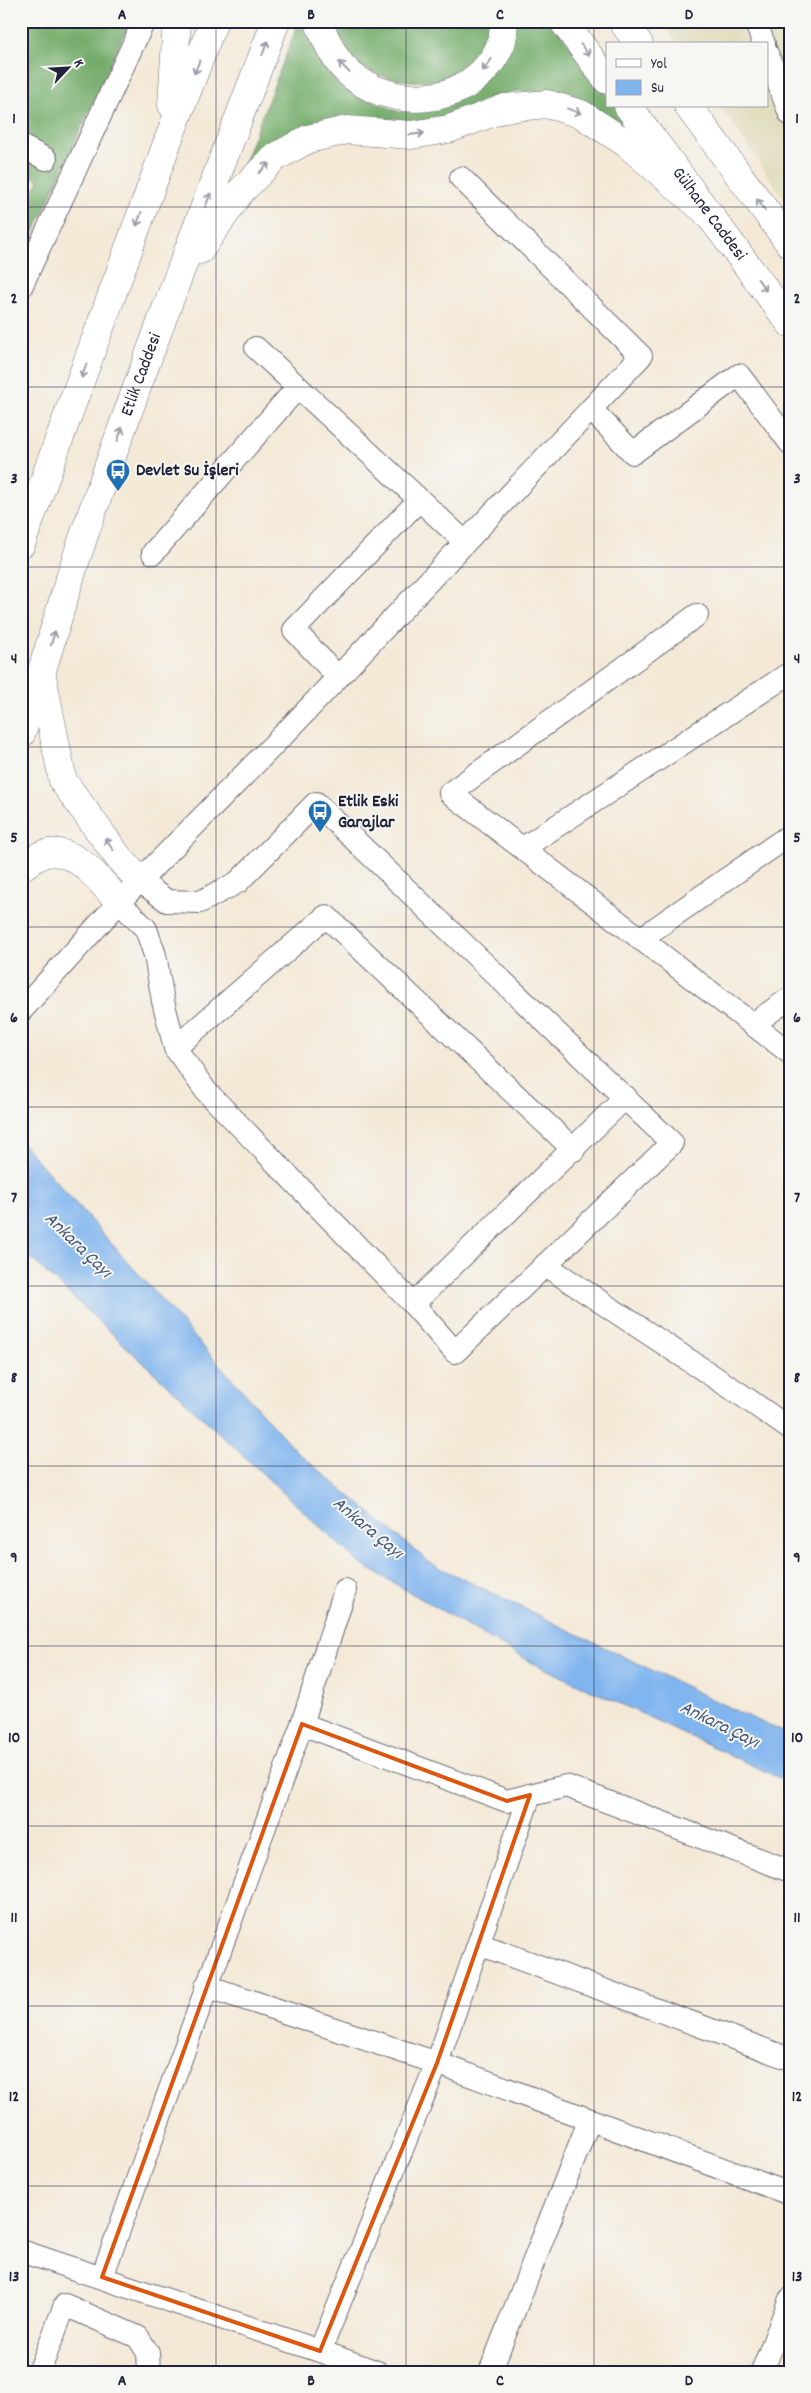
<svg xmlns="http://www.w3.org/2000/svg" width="811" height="2393" font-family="Dekko,sans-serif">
	<rect width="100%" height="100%" fill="#f6f6f2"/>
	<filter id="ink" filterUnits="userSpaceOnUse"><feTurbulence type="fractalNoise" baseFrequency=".02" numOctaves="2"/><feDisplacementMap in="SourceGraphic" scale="10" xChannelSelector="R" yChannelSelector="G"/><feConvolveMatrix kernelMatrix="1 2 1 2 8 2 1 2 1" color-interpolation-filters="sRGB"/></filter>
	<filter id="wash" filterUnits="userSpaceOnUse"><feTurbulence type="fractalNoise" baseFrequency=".0096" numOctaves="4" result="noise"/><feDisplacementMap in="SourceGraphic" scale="20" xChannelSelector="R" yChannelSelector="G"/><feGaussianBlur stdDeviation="1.12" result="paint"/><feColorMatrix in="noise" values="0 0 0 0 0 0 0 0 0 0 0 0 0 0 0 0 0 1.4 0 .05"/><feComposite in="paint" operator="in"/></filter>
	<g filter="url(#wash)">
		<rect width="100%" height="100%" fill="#f4e9d7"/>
		<path fill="#e0dcbb" d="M662 21H790V207L720 106H767V44H677Z"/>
		<g fill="#73ac6b" stroke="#4a6753">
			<path d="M21 21H130L21 261V217L39 180 21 171Z"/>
			<path d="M299 21H309L355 93 399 112 432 108 515 21H551L607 94V106H616L654 159 591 106 561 93 519 91 486 99 459 114 429 121 295 132 243 165Z"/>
			<path d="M331 21H491V26C480 44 468 64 449 76 428 89 367 78 351 59 343 49 338 33 331 21Z"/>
		</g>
		<path fill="#81b5ef" stroke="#526c95" d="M21 1142 297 1452 430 1563 732 1709 790 1735V1783L533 1663 359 1563 21 1249Z"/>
	</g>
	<g filter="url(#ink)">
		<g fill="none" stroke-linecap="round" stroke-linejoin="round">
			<defs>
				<g id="minor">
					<path d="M755 21 764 44"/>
					<path d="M767 53 790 114"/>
					<path d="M21 146 46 159"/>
					<path d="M21 287 144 21"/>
					<path d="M256 348 465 542"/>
					<path d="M591 409 633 453 739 375 790 443"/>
					<path d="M153 553 298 387"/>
					<path d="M697 615 450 793 790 1053"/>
					<path d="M338 677 294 630 419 500"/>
					<path d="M523 848 790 673"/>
					<path d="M140 881 167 901 200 902 238 882 316 803 672 1143 455 1352 413 1304"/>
					<path d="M119 902 146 929 155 955 163 1001 175 1048 206 1091 413 1304 626 1097"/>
					<path d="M640 939 790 835"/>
					<path d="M21 1011 119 902 292 726 641 356 461 178"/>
					<path d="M753 1024 790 998"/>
					<path d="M175 1048 326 916 574 1150"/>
					<path d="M545 1265 743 1396 790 1429"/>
					<path d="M302 1724 507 1801 566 1786 790 1871"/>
					<path d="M479 1944 790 2059"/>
					<path d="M206 1986 437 2063 790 2194"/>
					<path d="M21 2251 320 2351 377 2372"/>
					<path d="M102 2277 302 1724 345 1590"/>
					<path d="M320 2351 437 2063 530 1795"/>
					<path d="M39 2372 65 2305 138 2337 148 2353 149 2372"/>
					<path d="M490 2372 589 2121"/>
					<path d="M762 2372 790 2299"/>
				</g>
				<g id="major">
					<path d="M318 21C327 42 335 64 355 78 403 113 477 102 501 44 504 37 503 28 504 21"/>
					<path d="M563 21 607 80"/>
					<path d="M622 21 639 44"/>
					<path d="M172 105 177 21"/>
					<path id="s1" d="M628 106 790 323"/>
					<path d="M688 106 790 244"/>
					<path d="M200 250 240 192 274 158 308 139 347 130 411 135 449 129 505 108 547 104 581 114 626 143 710 215"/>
					<path d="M21 544 169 138 214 21"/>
					<path d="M42 676 63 781 119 858 140 881"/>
					<path id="s2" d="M21 734C46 665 63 593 88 524 147 355 212 188 276 21"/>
					<path d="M21 867C28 863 34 858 41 855 73 842 101 882 119 902"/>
				</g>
			</defs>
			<use href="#minor" stroke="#6c6872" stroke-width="24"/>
			<use href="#major" stroke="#6c6872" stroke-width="29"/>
			<use href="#minor" stroke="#fff" stroke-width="22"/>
			<use href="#major" stroke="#fff" stroke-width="28"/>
		</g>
		<defs><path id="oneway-shaft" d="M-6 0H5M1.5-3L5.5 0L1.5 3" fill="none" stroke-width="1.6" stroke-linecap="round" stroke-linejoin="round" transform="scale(1.25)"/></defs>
		<g stroke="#9c9ca7">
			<use href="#oneway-shaft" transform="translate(265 48) rotate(-69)"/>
			<use href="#oneway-shaft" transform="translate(585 50) rotate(53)"/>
			<use href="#oneway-shaft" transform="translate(487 65) rotate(128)"/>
			<use href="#oneway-shaft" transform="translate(197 67) rotate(111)"/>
			<use href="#oneway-shaft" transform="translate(344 67) rotate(-134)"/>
			<use href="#oneway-shaft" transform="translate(574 111) rotate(20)"/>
			<use href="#oneway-shaft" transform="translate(417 134) rotate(-7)"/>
			<use href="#oneway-shaft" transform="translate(264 168) rotate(-44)"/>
			<use href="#oneway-shaft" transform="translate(208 200) rotate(-69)"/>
			<use href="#oneway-shaft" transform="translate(761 205) rotate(-126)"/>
			<use href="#oneway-shaft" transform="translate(139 219) rotate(110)"/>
			<use href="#oneway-shaft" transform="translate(762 285) rotate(54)"/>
			<use href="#oneway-shaft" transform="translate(84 371) rotate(110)"/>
			<use href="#oneway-shaft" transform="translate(120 434) rotate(-70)"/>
			<use href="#oneway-shaft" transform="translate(53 638) rotate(-74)"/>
			<use href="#oneway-shaft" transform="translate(109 844) rotate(-126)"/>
		</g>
	</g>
	<path fill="none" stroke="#de560e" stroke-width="4" stroke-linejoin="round" d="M302 1724 507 1801 530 1795 437 2063 320 2351 102 2277Z"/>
	<path fill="none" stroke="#22223b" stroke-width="1" stroke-opacity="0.55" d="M216 21V2372M406 21V2372M594 21V2372M21 207H790M21 387H790M21 567H790M21 747H790M21 927H790M21 1107H790M21 1286H790M21 1466H790M21 1646H790M21 1826H790M21 2006H790M21 2186H790"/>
	<defs>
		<symbol id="bus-pin" viewBox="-11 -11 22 30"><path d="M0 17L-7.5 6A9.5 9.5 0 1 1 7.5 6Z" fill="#1f6fb2" stroke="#f6f6f2"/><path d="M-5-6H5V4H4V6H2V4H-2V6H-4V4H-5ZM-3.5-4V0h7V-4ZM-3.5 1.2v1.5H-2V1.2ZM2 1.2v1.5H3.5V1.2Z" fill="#fff"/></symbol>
	</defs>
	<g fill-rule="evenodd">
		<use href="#bus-pin" x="104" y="457" width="28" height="38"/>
		<use href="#bus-pin" x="306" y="798" width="28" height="38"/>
	</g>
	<g text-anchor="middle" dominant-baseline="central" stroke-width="4" stroke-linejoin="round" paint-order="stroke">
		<g font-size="18" fill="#22223b" stroke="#f6f6f2">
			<text stroke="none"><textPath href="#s1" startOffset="135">Gülhane Caddesi</textPath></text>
			<text stroke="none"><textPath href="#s2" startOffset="379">Etlik Caddesi</textPath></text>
		</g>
		<g font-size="18" font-weight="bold" fill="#22223b" stroke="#f6f6f2" text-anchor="start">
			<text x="136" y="471">Devlet Su İşleri</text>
			<text x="338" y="802">Etlik Eski<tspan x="338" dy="21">Garajlar</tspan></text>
		</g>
		<g font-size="19" font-style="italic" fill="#43557a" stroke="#f6f6f2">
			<text transform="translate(77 1246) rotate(44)">Ankara Çayı</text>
			<text transform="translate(367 1529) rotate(40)">Ankara Çayı</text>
			<text transform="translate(719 1726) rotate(26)">Ankara Çayı</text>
		</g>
	</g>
	<rect width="811" height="2393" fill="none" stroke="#f6f6f2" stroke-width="55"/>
	<rect x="606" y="42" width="162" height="65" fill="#f6f6f2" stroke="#a1a1a9"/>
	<rect x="616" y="59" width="25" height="8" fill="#ffffff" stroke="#a1a1a9"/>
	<text x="651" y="68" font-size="15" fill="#22223b">Yol</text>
	<rect x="616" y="80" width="25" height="15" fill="#81b5ef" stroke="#a1a1a9"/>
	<text x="651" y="92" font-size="15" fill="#22223b">Su</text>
	<g transform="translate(68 68) rotate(65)" stroke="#f6f6f2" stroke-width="4" paint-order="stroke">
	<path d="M0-4L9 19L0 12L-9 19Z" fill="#22223b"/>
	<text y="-8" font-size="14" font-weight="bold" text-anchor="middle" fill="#22223b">K</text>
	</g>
	<rect x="28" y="28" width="756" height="2338" fill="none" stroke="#22223b" stroke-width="2"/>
	<g font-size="16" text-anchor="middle" font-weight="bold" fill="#22223b">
		<text x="122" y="19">A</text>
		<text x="311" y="19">B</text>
		<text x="500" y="19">C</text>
		<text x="689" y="19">D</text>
		<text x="14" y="123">1</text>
		<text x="797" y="123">1</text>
		<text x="14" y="303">2</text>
		<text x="797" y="303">2</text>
		<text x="14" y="483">3</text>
		<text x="797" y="483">3</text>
		<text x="14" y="663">4</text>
		<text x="797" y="663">4</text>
		<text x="14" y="842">5</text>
		<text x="797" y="842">5</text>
		<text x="14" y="1022">6</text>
		<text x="797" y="1022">6</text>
		<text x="14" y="1202">7</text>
		<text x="797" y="1202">7</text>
		<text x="14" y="1382">8</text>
		<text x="797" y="1382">8</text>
		<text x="14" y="1562">9</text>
		<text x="797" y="1562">9</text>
		<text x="14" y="1742">10</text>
		<text x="797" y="1742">10</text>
		<text x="14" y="1922">11</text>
		<text x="797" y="1922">11</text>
		<text x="14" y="2101">12</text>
		<text x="797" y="2101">12</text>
		<text x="14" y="2281">13</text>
		<text x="797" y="2281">13</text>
		<text x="122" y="2385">A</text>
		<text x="311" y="2385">B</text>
		<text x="500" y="2385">C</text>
		<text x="689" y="2385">D</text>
	</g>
</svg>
